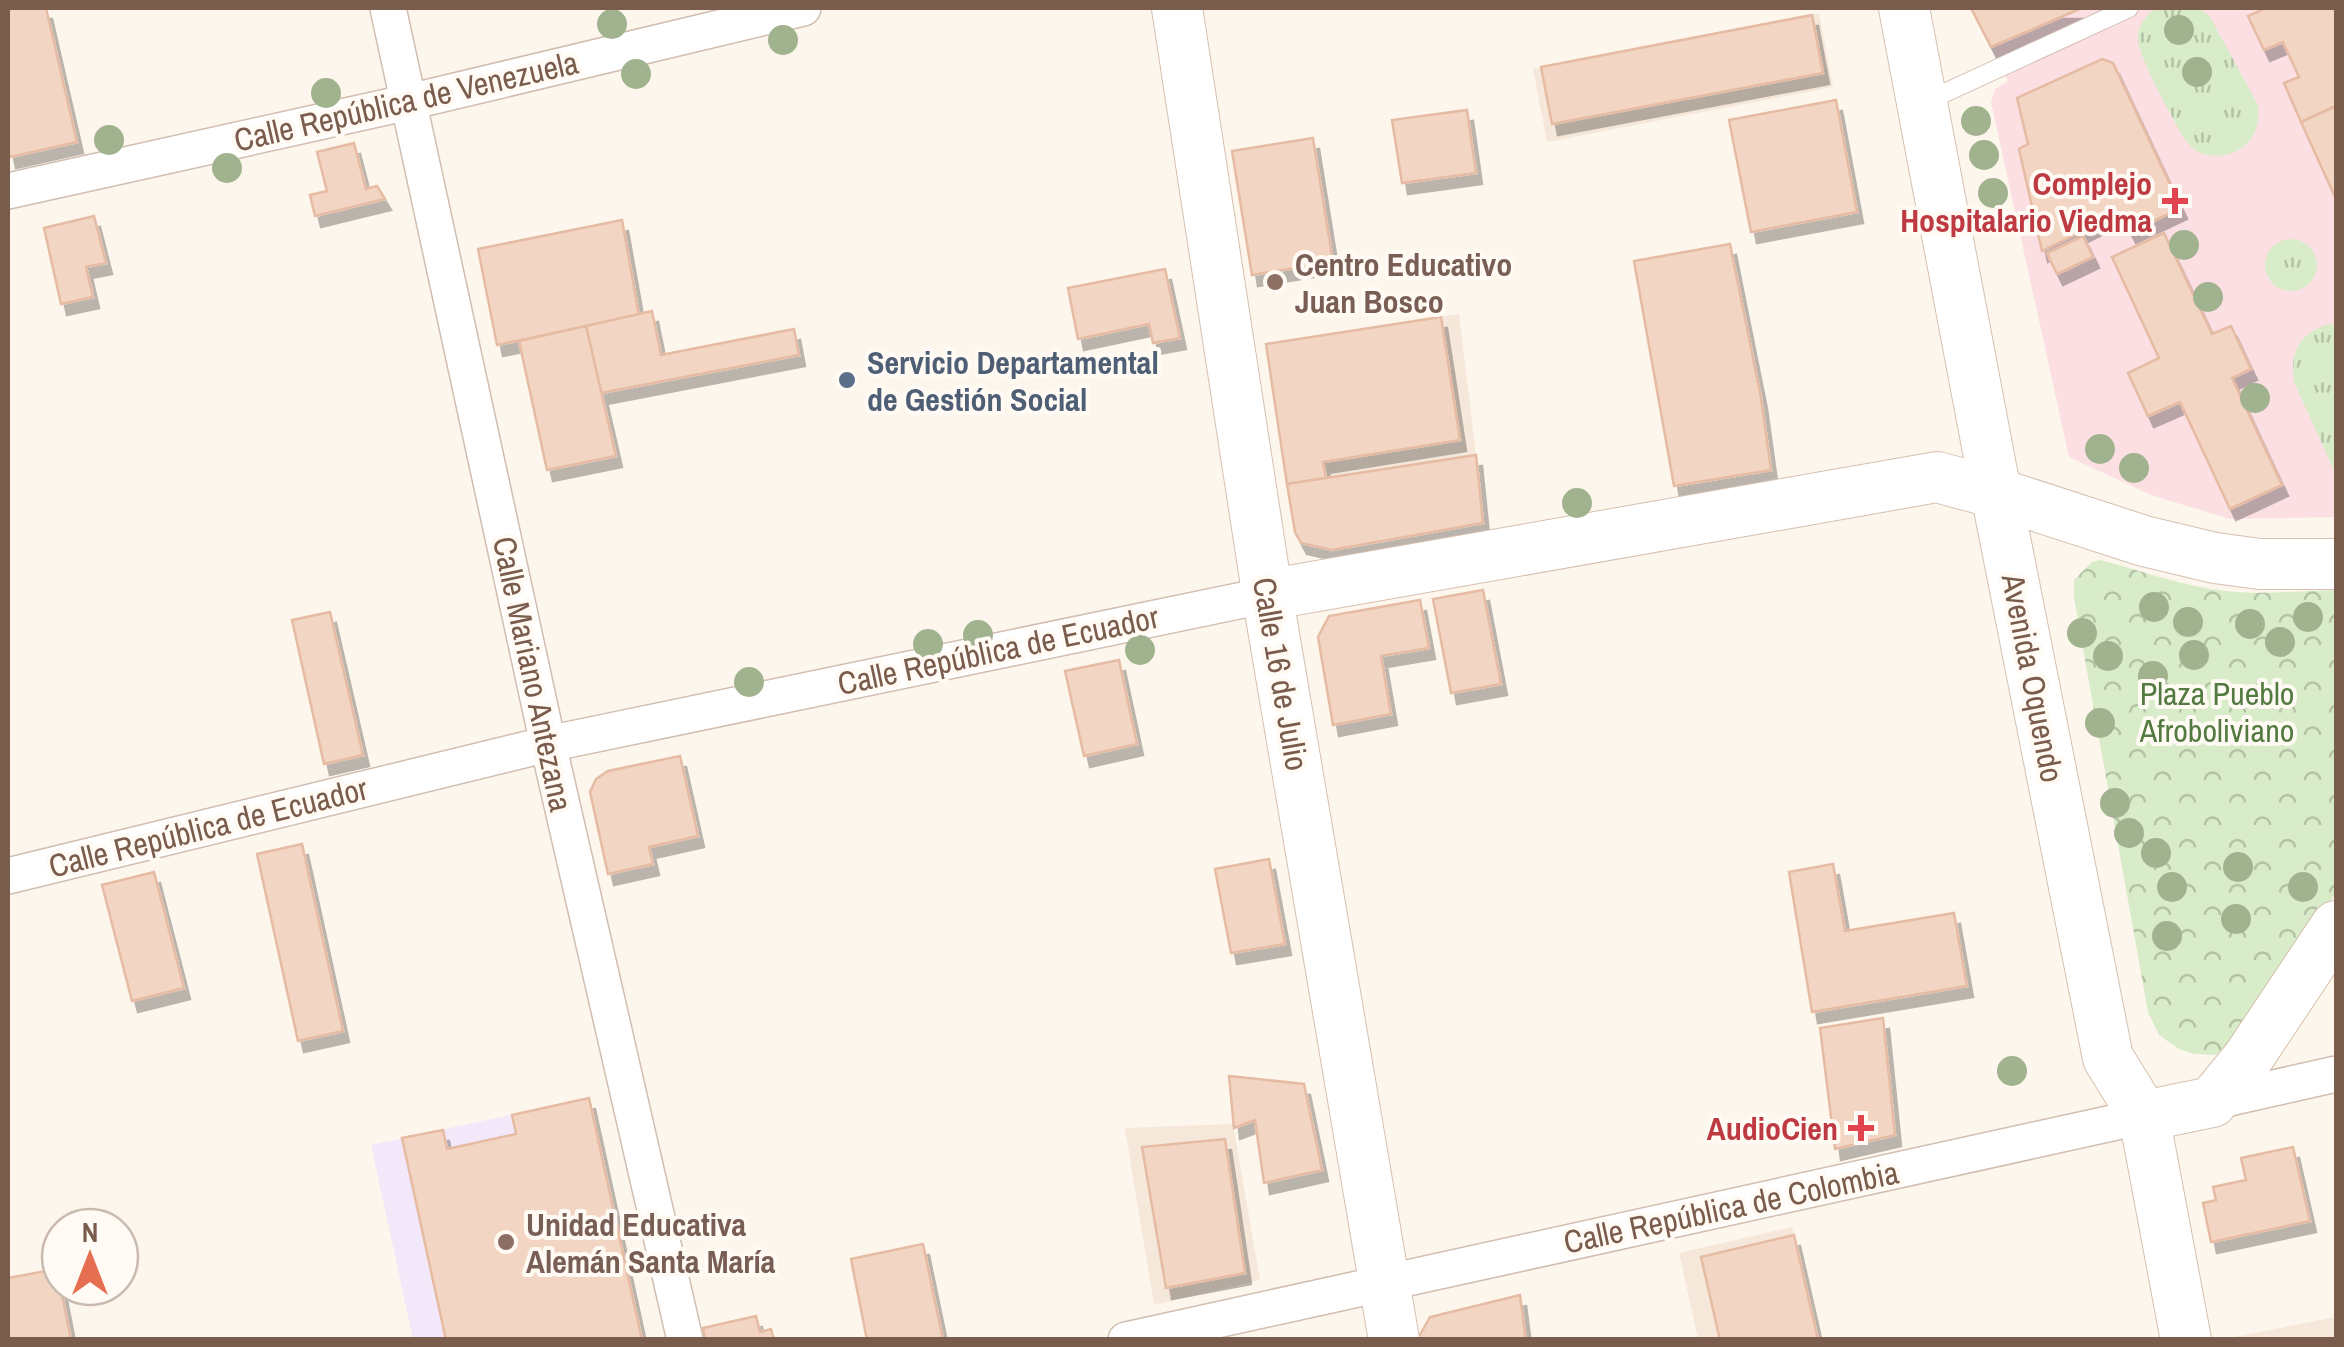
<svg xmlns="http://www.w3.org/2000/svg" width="2344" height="1347" font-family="'Archivo Narrow',sans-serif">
	<defs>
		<pattern id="grass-tufts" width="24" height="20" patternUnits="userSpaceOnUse" patternTransform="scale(2.5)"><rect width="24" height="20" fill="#d8ecc9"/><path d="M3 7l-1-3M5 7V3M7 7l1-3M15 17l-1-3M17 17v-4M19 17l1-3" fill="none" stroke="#b4c2a5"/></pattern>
		<pattern id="park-crowns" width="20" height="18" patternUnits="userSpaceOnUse" patternTransform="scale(2.5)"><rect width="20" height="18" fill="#d8ecc9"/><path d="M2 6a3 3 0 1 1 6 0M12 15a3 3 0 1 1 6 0" fill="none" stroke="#b4c2a5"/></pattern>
		<filter id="shadow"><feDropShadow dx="6" dy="11" stdDeviation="0" flood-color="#0004"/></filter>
	</defs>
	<rect width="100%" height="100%" fill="#fdf6ec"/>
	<g fill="#f5e8da">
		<path d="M1819 13 1833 87 1547 142 1533 69Z"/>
		<path d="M1459 314 1476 455 1287 484 1266 344Z"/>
		<path d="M1233 1124 1260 1280 1154 1305 1125 1128Z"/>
		<path d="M1792 1227 1818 1339H1698L1679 1253Z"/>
		<path d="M2336 1317V1339H2229V1338Z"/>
	</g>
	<path fill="#f3e8fa" d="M589 1098 642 1339H413L371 1145Z"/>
	<path fill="#fbdfe3" d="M1971 8H2336V517L2230 519 2151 495 2069 457 1991 102 1995 89 2008 81Z"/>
	<g fill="url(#grass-tufts)">
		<path d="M2156 8H2200L2210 17 2258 105C2258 117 2259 127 2252 137 2241 156 2212 162 2194 149 2190 146 2187 141 2183 137 2172 115 2135 54 2138 34 2140 22 2147 15 2156 8Z"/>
		<circle cx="2291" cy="265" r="26"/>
		<path d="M2328 324 2336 325V475L2294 382C2290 351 2298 335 2328 324Z"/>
	</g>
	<path fill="url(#park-crowns)" d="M2101 560C2141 571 2183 586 2225 591 2262 595 2299 591 2336 590V893L2230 1046 2214 1055 2194 1054 2179 1049 2159 1035 2148 1012 2074 598V580L2092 562Z"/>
	<g fill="#f3d5c3" stroke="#e6bba3" stroke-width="2.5" filter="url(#shadow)">
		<path d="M8 8H46L77 142 10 157 8 147Z"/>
		<path d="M1971 8H2082L1991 47Z"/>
		<path d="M2266 8H2335L2336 12V106L2301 122 2284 83 2299 77 2283 42 2264 50 2248 16Z"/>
		<path d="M1812 15 1823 73 1552 124 1541 67Z"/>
		<path d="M2102 59 2113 63 2181 208 2130 232 2120 212 2042 251 2019 149 2028 144 2017 98Z"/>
		<path d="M1836 100 1857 212 1751 232 1729 120Z"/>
		<path d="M2336 106V199L2301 122Z"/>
		<path d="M1467 110 1476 173 1402 183 1392 120Z"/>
		<path d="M1313 138 1333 262 1252 275 1232 151Z"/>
		<path d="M354 143 366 189 377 186 385 199 315 216 310 195 327 191 317 152Z"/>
		<path d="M94 216 106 263 86 267 93 297 61 304 44 228Z"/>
		<path d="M622 220 639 315 497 345 478 249Z"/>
		<path d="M2164 233 2212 334 2231 326 2251 369 2232 378 2282 485 2230 509 2180 402 2148 416 2128 373 2159 358 2112 257Z"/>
		<path d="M2083 236 2093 257 2057 274 2047 253Z"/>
		<path d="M1730 244 1761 398 1771 470 1674 486 1634 261Z"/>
		<path d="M1165 269 1180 338 1153 343 1149 324 1078 339 1068 288Z"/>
		<path d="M652 311 661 355 794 329 799 355 601 393 586 326Z"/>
		<path d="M1441 317 1460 440 1323 462 1326 478 1287 484 1266 344Z"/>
		<path d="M586 326 616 456 547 470 519 341Z"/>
		<path d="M1476 455 1483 523 1332 550 1301 543 1295 532 1287 484Z"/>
		<path d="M1483 590 1501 684 1451 693 1433 599Z"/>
		<path d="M1420 600 1429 648 1381 656 1391 714 1333 725 1318 637 1329 616Z"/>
		<path d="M330 612 363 755 324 764 292 620Z"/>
		<path d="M1119 660 1137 744 1084 756 1065 671Z"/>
		<path d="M680 756 698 836 649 847 653 864 608 874 590 792 596 779 608 771Z"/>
		<path d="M302 844 343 1031 298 1041 257 854Z"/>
		<path d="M1269 859 1285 944 1231 953 1215 869Z"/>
		<path d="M1833 864 1845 931 1954 913 1967 986 1812 1012 1789 872Z"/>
		<path d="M154 872 184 988 132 1001 102 885Z"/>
		<path d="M1883 1018 1895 1135 1835 1149 1820 1028Z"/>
		<path d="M1229 1076 1304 1084 1322 1170 1264 1183 1255 1120 1234 1128Z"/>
		<path d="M589 1098 642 1340H446L402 1138 443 1130 447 1149 516 1134 512 1115Z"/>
		<path d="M1225 1139 1245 1273 1166 1288 1142 1147Z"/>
		<path d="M2293 1147 2310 1221 2211 1242 2203 1203 2216 1200 2213 1187 2246 1180 2241 1158Z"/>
		<path d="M1794 1235 1818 1340H1720L1701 1257Z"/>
		<path d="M923 1244 943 1340H867L851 1259Z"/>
		<path d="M57 1269 71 1340H8V1278Z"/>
		<path d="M1520 1295 1526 1340H1417L1430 1317Z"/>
		<path d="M756 1316 760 1332 771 1329 774 1340H705L703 1328Z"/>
	</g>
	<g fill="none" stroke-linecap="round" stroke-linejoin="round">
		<defs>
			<path id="service" d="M1925 102 2129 8"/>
			<g id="minor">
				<path d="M388 8 548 744 685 1340"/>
				<path d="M8 191 409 102 803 8"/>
				<path d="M8 876 548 744 1267 595"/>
				<path d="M2212 1102 2336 1074"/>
				<path d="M1126 1340 2144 1116"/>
			</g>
			<g id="secondary">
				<path d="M1177 8 1270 611 1394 1340"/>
				<path d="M1904 8 1996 493 2108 1058 2144 1116 2186 1340"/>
				<path d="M1267 595 1937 477 1996 493 2144 541 2215 558 2260 564H2336"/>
				<path d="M2144 1116 2212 1102 2248 1058 2336 926"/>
			</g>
		</defs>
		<use href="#service" stroke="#d1beb0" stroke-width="20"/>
		<use href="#minor" stroke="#d1beb0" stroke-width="38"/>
		<use href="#secondary" stroke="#d6c0b0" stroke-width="52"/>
		<use href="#service" stroke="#fff" stroke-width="18"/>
		<use href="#minor" stroke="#fff" stroke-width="35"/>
		<use href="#secondary" stroke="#fff" stroke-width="50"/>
	</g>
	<g fill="#a0b28e">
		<circle cx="612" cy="24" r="15"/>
		<circle cx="2179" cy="30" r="15"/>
		<circle cx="783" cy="40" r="15"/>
		<circle cx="2197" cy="72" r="15"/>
		<circle cx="636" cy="74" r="15"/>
		<circle cx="326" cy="93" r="15"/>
		<circle cx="1976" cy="121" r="15"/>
		<circle cx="109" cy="140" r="15"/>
		<circle cx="1984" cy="155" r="15"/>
		<circle cx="227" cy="168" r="15"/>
		<circle cx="1993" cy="193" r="15"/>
		<circle cx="2184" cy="245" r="15"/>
		<circle cx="2208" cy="297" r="15"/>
		<circle cx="2255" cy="398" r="15"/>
		<circle cx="2100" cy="449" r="15"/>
		<circle cx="2134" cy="468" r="15"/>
		<circle cx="1577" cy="503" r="15"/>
		<circle cx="2154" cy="607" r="15"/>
		<circle cx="2308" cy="617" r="15"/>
		<circle cx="2188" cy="622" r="15"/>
		<circle cx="2250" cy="624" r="15"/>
		<circle cx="2082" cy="633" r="15"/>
		<circle cx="978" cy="635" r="15"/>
		<circle cx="2280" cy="642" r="15"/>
		<circle cx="928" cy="644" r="15"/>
		<circle cx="1140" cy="650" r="15"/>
		<circle cx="2194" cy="655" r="15"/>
		<circle cx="2108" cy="656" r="15"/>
		<circle cx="2153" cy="676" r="15"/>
		<circle cx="749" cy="682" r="15"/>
		<circle cx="2100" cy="723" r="15"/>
		<circle cx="2115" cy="803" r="15"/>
		<circle cx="2129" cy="833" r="15"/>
		<circle cx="2156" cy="853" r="15"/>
		<circle cx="2238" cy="867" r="15"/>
		<circle cx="2172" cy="887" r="15"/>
		<circle cx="2303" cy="887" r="15"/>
		<circle cx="2236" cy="919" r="15"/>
		<circle cx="2167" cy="936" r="15"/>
		<circle cx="2012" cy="1071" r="15"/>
	</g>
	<g fill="#e0444e" stroke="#fffaf3" stroke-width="4">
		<path d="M2170 186h10v10h10v10h-10v10h-10v-10h-10v-10h10z"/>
		<path d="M1856 1113h10v10h10v10h-10v10h-10v-10h-10v-10h10z"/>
	</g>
	<g fill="#8d6e63" stroke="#fffaf3" stroke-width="4">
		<circle cx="1275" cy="282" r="10"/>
		<circle cx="506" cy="1242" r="10"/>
	</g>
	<circle fill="#5c6f8a" stroke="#fffaf3" stroke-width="4" cx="847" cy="380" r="10"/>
	<g text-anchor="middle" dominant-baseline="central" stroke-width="8" stroke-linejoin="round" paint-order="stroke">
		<g font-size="32" fill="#7a5c4d" stroke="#fffaf3">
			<text transform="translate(406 101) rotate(-13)">Calle República de Venezuela</text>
			<text transform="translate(998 650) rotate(-12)">Calle República de Ecuador</text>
			<text transform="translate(533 674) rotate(78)">Calle Mariano Antezana</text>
			<text transform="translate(1281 674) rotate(80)">Calle 16 de Julio</text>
			<text transform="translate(2033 678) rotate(79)">Avenida Oquendo</text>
			<text transform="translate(208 827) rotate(-14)">Calle República de Ecuador</text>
			<text transform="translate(1731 1207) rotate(-12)">Calle República de Colombia</text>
		</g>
		<g font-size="32" font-weight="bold" fill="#be3a42" stroke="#fffaf3" text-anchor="end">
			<text x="2152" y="183">Complejo<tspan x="2152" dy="37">Hospitalario Viedma</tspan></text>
			<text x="1838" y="1128">AudioCien</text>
		</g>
		<g font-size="32" font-weight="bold" fill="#785e54" stroke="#fffaf3" text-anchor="start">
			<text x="1295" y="264">Centro Educativo<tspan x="1295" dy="37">Juan Bosco</tspan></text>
			<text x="526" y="1224">Unidad Educativa<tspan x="526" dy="37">Alemán Santa María</tspan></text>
		</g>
		<g font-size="32" font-weight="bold" fill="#4e5e75" stroke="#fffaf3" text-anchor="start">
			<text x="867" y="362">Servicio Departamental<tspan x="867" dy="37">de Gestión Social</tspan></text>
		</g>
		<g font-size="32" fill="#537a41" stroke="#fffaf3">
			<text x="2217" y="693">Plaza Pueblo<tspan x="2217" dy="37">Afroboliviano</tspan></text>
		</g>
	</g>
	<rect width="2344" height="1347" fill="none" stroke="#7a5c4d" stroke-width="20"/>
	<g transform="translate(90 1257)"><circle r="48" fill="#fffaf3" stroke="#cabbb1" stroke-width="2.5"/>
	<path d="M0-8L18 38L0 25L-18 38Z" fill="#e76f51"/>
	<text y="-15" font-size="28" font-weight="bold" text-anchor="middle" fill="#7a5c4d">N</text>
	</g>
</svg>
